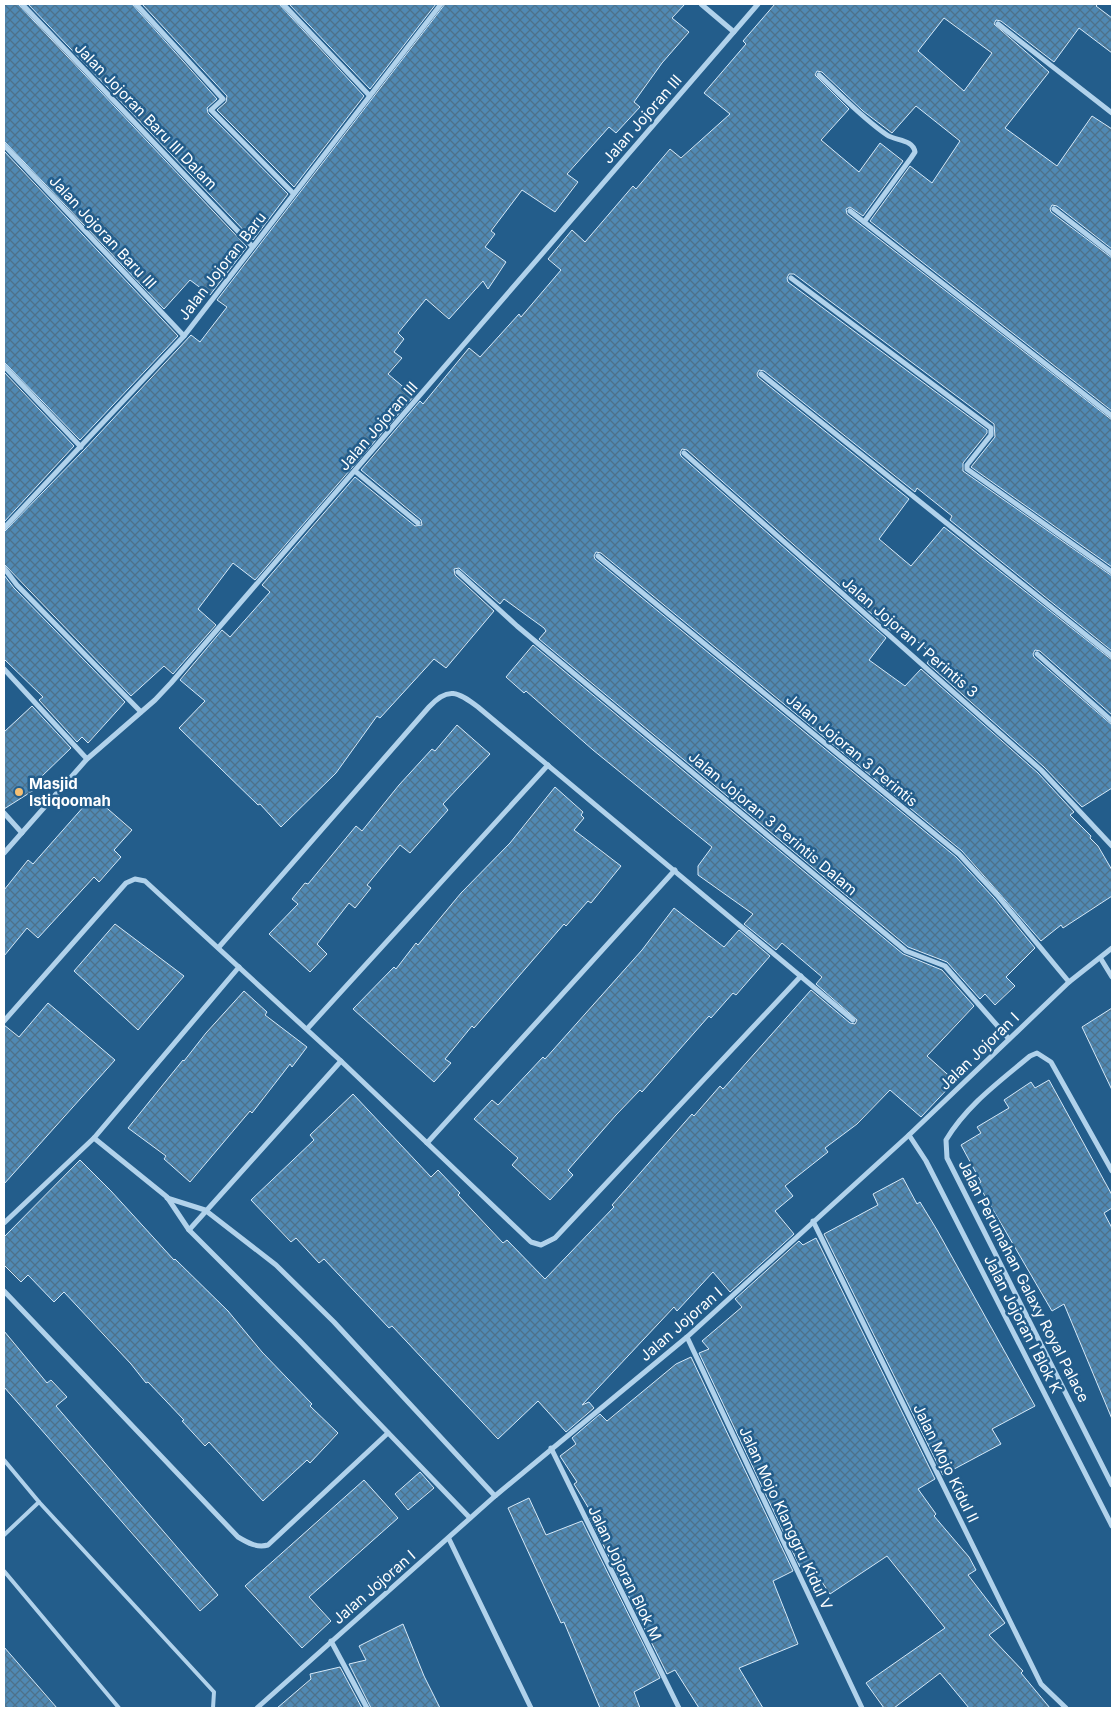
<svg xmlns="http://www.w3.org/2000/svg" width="1116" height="1712" font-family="Inter,sans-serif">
	<defs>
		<pattern id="building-cross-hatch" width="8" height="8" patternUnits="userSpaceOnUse" patternTransform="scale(1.25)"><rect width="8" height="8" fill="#5089b4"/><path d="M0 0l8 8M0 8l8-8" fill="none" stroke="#4e718a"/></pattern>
	</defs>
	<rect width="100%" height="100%" fill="#235d8b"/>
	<g fill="url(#building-cross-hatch)" stroke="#d6e9f8" fill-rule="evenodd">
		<path d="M4 4H18L247 247 210 295 190 280 164 309 4 141Z"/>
		<path d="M28 4H132L217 99 207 108 208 113 288 194 253 240Z"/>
		<path d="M142 4H279L364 96 294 187 217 110 226 102 227 96Z"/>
		<path d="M289 4H436L370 89Z"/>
		<path d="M445 4H685L672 18 689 32 662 63 634 102 640 107 616 133 609 127 567 174 578 182 555 212 522 190 491 231 495 234 485 247 506 262 488 289 483 281 449 319 426 299 398 333 404 339 394 352 402 358 388 374 414 396 255 580 233 563 198 609 216 625 173 674 164 666 131 696 4 564V532L84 450 191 335 200 342 227 307 217 300Z"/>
		<path d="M775 4H1098L1096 6 1112 18V53L1079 28 1054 62 1001 21 996 20 994 24 1049 72 1005 128 1057 166 1092 116 1112 129V249L1057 206 1052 205 1050 209 1051 212 1112 258V411L870 221 910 166 932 183 960 141 916 106 892 133 863 111 822 72 817 71 815 75 849 109 821 140 859 172 880 143 903 161 863 216 850 207 846 209 847 214 1112 420V567L971 467 995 437 994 424 794 274H789L787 278 788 282 987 430V433L963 463V471L1112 576V651L950 520 952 516 917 488 915 492 764 371 759 370 757 374 758 377 909 499 879 539 911 566 944 527 1112 660V715L1040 651 1035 650 1033 654 1034 657 1112 725V788L1082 807 1044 767 927 663 933 655 896 623 891 631 687 450 682 449 680 453 681 456 886 638 869 660 905 686 921 669 1038 773 1074 812 1070 815 1091 836 1090 838 1098 846 1112 870V896L1063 928 1061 925 1041 941 962 851 601 553 596 552 594 556 595 559 956 857 994 898 1035 948 1006 977 1015 986 995 1005 985 994 980 999 947 962 908 947 539 639 546 631 544 628 504 599 500 604 459 568 454 569 455 575 494 611 446 668 434 659 380 718 377 716 336 773 281 827 260 804 258 805 179 728 205 701 180 680 222 630 230 637 261 602 270 592 262 585 355 477 415 526 422 525 421 520 361 470 420 401 423 404 469 348 480 357 519 314 521 317 561 270 548 259 572 230 585 242 633 186 636 189 670 149 681 158 730 114 704 93 746 44 743 41ZM944 18 992 53 964 91 918 51Z"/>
		<path d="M4 151 178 336 80 440 4 362Z"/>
		<path d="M4 372 74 446 4 522Z"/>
		<path d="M4 575 14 588 125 702 88 743 82 737 77 742 39 700 43 697 4 659Z"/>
		<path d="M533 645 903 954 942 970 974 1006 927 1056 955 1081 921 1117 890 1090 857 1124 825 1148 828 1152 785 1186 793 1196 775 1211 794 1234 730 1292 713 1272 677 1311 674 1307 582 1405 589 1402 594 1408 566 1432 538 1401 498 1439 392 1326 389 1328 324 1259 319 1263 296 1238 291 1242 251 1200 314 1140 310 1135 353 1094 431 1177 438 1170 460 1193 458 1195 503 1243 507 1240 545 1279 614 1207 612 1205 692 1114 694 1116 720 1086 723 1089 811 990 850 1023 855 1024 857 1020 816 984 822 977 782 943 776 950 744 924 753 914 698 875V866L712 847 593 750 526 691 524 693 506 677Z"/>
		<path d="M32 706 71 748 41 777 45 783 4 809V732Z"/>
		<path d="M457 725 490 754 443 804 448 810 410 853 400 845 367 885 371 888 355 908 349 903 317 944 327 954 310 972 269 934 298 904 292 899 305 883 308 884 356 826 362 831 399 785 432 749 435 751Z"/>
		<path d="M555 787 583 812 581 815 584 818 574 830 621 866 591 903 588 901 566 926 564 924 474 1028 472 1026 445 1059 451 1063 434 1082 353 1009 394 967 396 969 416 943 418 945 461 893 510 843Z"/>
		<path d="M93 796 132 830 114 850 121 857 99 882 94 877 38 938 27 928 4 956V890L28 860 33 864Z"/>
		<path d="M674 908 724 947 739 930 770 956 736 995 733 993 711 1018 709 1016 642 1092 640 1090 616 1115 568 1170 573 1175 550 1200 512 1165 518 1158 474 1119 492 1100 498 1105 543 1057 545 1059 642 950Z"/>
		<path d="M115 924 184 976 138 1030 74 971Z"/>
		<path d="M244 991 267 1012 265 1015 307 1047 292 1067 290 1064 252 1113 250 1111 190 1182 164 1159 166 1156 128 1128 183 1060 184 1061 206 1033Z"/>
		<path d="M48 1003 115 1060 4 1184V1025L19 1037Z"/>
		<path d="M1112 1008V1090L1082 1027Z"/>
		<path d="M1049 1080 1112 1195V1208L1104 1213 1112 1228V1419L1064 1304 1052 1311 978 1184 981 1182 961 1145 981 1133 977 1127 1009 1108 1004 1100 1031 1082 1035 1088Z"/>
		<path d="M80 1160 111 1191 174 1260 175 1259 228 1311 262 1352 312 1404 310 1406 338 1433 310 1463 307 1460 263 1501 209 1442 205 1446 182 1421 184 1420 148 1382 146 1383 131 1364 64 1292 54 1302 28 1275 21 1282 4 1265V1237Z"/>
		<path d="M903 1178 917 1204 920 1202 937 1230 1035 1406 992 1429 1001 1444 943 1475 824 1234 878 1205 873 1194Z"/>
		<path d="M816 1238 935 1479 918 1489 936 1514 934 1516 969 1557 976 1570 968 1575 1005 1623 989 1635 1023 1671 1021 1673 1050 1708H969L940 1673 894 1708H884L866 1683 945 1628 887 1556 830 1594 809 1563 800 1567 699 1353 709 1349 702 1341 742 1307 735 1299 799 1241 803 1245Z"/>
		<path d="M4 1331 47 1383 51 1380 67 1397 56 1406 218 1595 200 1611 4 1387Z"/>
		<path d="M691 1357 793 1571 773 1581 798 1644 739 1668 763 1708H699L675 1670 667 1674 590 1518 594 1517 574 1484 577 1482 560 1456 576 1444 572 1438 600 1414 607 1421 676 1364Z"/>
		<path d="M420 1472 434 1488 408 1510 395 1494Z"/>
		<path d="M364 1480 398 1518 309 1597 331 1621 302 1648 245 1586Z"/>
		<path d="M529 1498 546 1535 582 1521 660 1678 634 1692 640 1708H600L564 1622 561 1623 508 1508Z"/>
		<path d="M403 1624 424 1676 440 1708H371L349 1664 366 1660 359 1646Z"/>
		<path d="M4 1647 57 1708H4Z"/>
		<path d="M340 1667 362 1708H277L311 1679 310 1674Z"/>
	</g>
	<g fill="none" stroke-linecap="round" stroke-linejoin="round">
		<g stroke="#b1d2eb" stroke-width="4">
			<path d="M4 1460 39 1502 4 1535"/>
			<path d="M39 1502 214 1692 213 1708"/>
			<path d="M4 1571 119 1708"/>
		</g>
		<g stroke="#b1d2eb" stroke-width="5">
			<path d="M22 4 252 246"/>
			<path d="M136 4 223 99 211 110 293 193"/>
			<path d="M283 4 369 95"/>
			<path d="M701 4 734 32"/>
			<path d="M998 24 1112 113"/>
			<path d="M819 75C841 95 862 118 887 135 896 141 913 139 915 152L911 158 864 222"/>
			<path d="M4 145 184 336"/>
			<path d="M1054 209 1112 254"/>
			<path d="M850 211 1112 416"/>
			<path d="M791 278 991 428V435L967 465V469L1112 572"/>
			<path d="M4 366 81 447"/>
			<path d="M761 374 1112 656"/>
			<path d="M684 453 1041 770 1112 846"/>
			<path d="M355 471 418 523"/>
			<path d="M4 528 184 336 441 4"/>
			<path d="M598 556 959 854 997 895 1069 982"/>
			<path d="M4 568 17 585 141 712"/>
			<path d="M458 572 517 626 906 951 945 966 1009 1039"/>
			<path d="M1037 654 1112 721"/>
			<path d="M4 669 87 759"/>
			<path d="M4 813 22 833"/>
			<path d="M4 853 87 759 155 700 171 683 758 4"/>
			<path d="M219 947 429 707C448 686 458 692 478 707L853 1020"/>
			<path d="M1101 959 1112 977"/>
			<path d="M4 1021 126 883 135 879 145 881 341 1061 531 1242 541 1245 555 1238 801 976"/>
			<path d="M307 1029 548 765"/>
			<path d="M909 1135 926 1161 1112 1526"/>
			<path d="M94 1138 167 1197 189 1230 299 1340 470 1518"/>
			<path d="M427 1143 675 870"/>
			<path d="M1112 1171 1051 1062 1037 1053 1030 1056C999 1082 967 1105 946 1140L947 1158 1112 1485"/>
			<path d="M167 1198 205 1210 276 1265 334 1322 495 1496"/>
			<path d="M813 1221 1041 1684 1066 1708"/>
			<path d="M4 1223 94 1138 239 967"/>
			<path d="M189 1230 341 1061"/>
			<path d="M4 1291 238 1537C248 1543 257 1548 268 1545L388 1433"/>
			<path d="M687 1337 862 1708"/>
			<path d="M551 1448 679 1708"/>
			<path d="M449 1539 531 1708"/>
			<path d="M331 1641 367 1708"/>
			<path d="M257 1708 495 1496 687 1337 909 1135 1069 982 1112 948"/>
		</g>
	</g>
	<circle fill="#f5c074" stroke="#235d8b" stroke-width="2" cx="19" cy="792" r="5"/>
	<g text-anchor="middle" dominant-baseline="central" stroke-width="5" stroke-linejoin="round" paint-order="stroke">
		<g font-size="15" fill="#fff" stroke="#235d8b">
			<text transform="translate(146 116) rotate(46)">Jalan Jojoran Baru III Dalam</text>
			<text transform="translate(642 119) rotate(-49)">Jalan Jojoran III</text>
			<text transform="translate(103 232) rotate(47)">Jalan Jojoran Baru III</text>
			<text transform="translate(222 266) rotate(-52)">Jalan Jojoran Baru</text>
			<text transform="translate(378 426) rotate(-49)">Jalan Jojoran III</text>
			<text transform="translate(910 637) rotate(41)">Jalan Jojoran I Perintis 3</text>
			<text transform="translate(852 750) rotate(40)">Jalan Jojoran 3 Perintis</text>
			<text transform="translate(773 823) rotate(40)">Jalan Jojoran 3 Perintis Dalam</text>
			<text transform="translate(979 1051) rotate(-44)">Jalan Jojoran I</text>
			<text transform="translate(1024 1281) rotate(63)">Jalan Perumahan Galaxy Royal Palace</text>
			<text transform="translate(681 1324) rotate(-41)">Jalan Jojoran I</text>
			<text transform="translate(1023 1324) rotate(63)">Jalan Jojoran I Blok K</text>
			<text transform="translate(946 1463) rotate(64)">Jalan Mojo Kidul II</text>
			<text transform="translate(786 1518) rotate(65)">Jalan Mojo Klanggru Kidul V</text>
			<text transform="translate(625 1573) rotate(64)">Jalan Jojoran Blok M</text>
			<text transform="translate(374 1587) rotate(-41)">Jalan Jojoran I</text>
		</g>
		<g font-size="15" font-weight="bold" fill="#fff" stroke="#235d8b" text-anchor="start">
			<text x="29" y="783">Masjid<tspan x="29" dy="17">Istiqoomah</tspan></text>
		</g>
	</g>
	<rect width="1116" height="1712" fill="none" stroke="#ffffff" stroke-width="10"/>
</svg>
